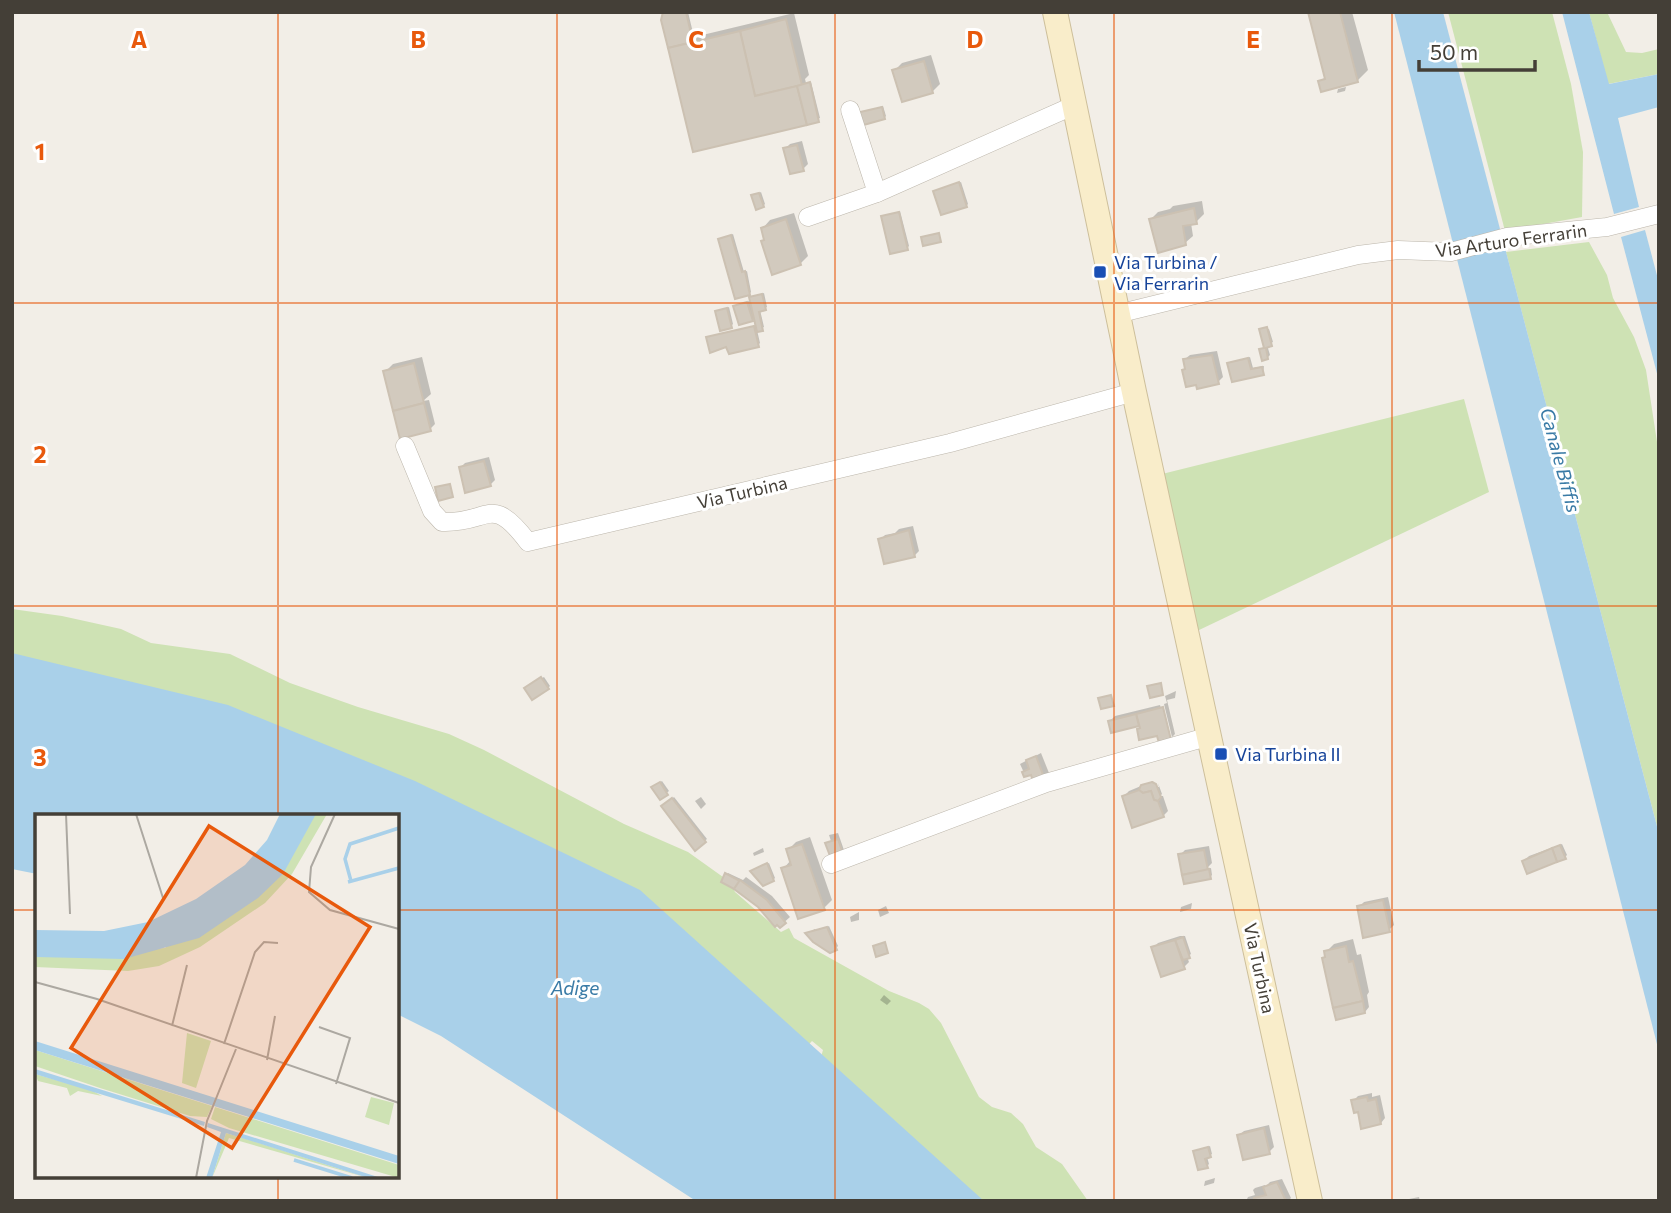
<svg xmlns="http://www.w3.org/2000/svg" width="1671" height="1213" font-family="Commissioner,sans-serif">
	<rect width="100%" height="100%" fill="#f2eee7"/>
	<g fill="#cee2b4">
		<path d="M1448 12H1552L1571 84 1583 152 1582 217 1505 231Z"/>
		<path d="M1589 12H1607L1626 52 1642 53 1659 49V74L1608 84Z"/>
		<path d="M1589 242 1607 275 1613 298 1634 337 1646 370 1659 455V834L1506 252Z"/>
		<path d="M1464 399 1489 492 1197 631 1162 474Z"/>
		<path d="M12 609 62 616 121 629 151 643 230 654 290 683 358 707 449 734 484 750 624 824 688 852 730 882 735 892 781 932 789 928 794 938 889 991 919 1003 929 1009 941 1023 979 1097 992 1107 1011 1113 1023 1124 1036 1147 1062 1164 1088 1201H966L814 1081 823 1050 812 1041 800 1054 408 818 12 688Z"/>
	</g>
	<g fill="#a9d0e9">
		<path d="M1394 12H1443L1659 834V1052Z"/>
		<path d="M1562 12H1589L1609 84 1659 74V107L1618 118 1639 207 1614 214Z"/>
		<path d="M1645 230 1659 283V381L1621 237Z"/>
		<path d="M12 653 228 705 415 781 640 890 984 1201H696L441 1036 397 1014V816H37V874L12 869Z"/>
	</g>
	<g fill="#0003">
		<path d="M665 12H688L694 37 794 13 809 75 805 79 806 83 811 82 820 118 695 150 662 20Z"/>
		<path d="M1310 12H1352L1368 70 1357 81 1320 82 1326 76Z"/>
		<path d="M931 55 940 84 932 92 894 71 902 63Z"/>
		<path d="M1346 87 1345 91 1337 93 1338 89Z"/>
		<path d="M883 106 886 116 884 118 858 114Z"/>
		<path d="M802 141 808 164 803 169 785 149 790 144Z"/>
		<path d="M961 182 968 204 966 206 935 191Z"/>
		<path d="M761 192 765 204 763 206 753 196Z"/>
		<path d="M1202 201 1204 214 1196 222 1191 223 1193 236 1185 243 1151 219 1158 212 1170 209 1173 206Z"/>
		<path d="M900 211 909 246 907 248 883 217Z"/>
		<path d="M794 213 808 256 800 264 766 239 763 228 770 220Z"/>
		<path d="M733 234 744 272 747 271 751 292 749 294 720 239Z"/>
		<path d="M764 293 767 307 760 310 764 327 757 330 760 343 758 345H727L708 338 757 325 755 316 752 320 735 306 752 300 753 296Z"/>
		<path d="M729 307 733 324 731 326 719 310Z"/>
		<path d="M1269 329 1273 342 1267 345 1270 355 1268 357 1261 349 1265 347 1261 330Z"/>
		<path d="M1217 351 1223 377 1218 382 1187 368 1185 359 1190 355Z"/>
		<path d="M422 357 431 394 423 401 429 400 435 424 430 429 385 372 393 364Z"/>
		<path d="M1250 357 1253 368 1264 366 1263 374 1231 362Z"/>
		<path d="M489 457 495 480 490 485 460 468 465 463Z"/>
		<path d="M913 526 919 551 914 556 880 540 885 535 895 533 899 529Z"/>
		<path d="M544 677 550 686 548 688 528 686Z"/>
		<path d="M1176 691 1175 698 1167 700 1175 734 1172 737 1164 704 1167 703 1165 696Z"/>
		<path d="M1160 705 1170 739 1139 729 1140 724 1112 731 1110 721 1115 716Z"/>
		<path d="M1041 753 1049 773 1044 778 1032 772 1025 775 1020 764Z"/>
		<path d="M662 781 669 791 660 798 655 786Z"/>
		<path d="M1153 781 1155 787H1159L1158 783 1162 794 1160 796H1163L1168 811 1163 816 1124 796 1129 791Z"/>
		<path d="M674 797 707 839 695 848 663 807Z"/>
		<path d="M701 797 706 804 701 809 695 801Z"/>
		<path d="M838 833 845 853 831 841 829 835Z"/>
		<path d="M810 837 832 900 824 908 783 869 791 860 788 850 796 842Z"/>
		<path d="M1562 844 1567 855 1565 857 1524 861 1529 856Z"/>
		<path d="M1209 846 1212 863 1206 869 1211 868 1212 875 1210 877 1180 855 1185 850Z"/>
		<path d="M763 848 764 852 754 856 753 853Z"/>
		<path d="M769 863 775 878 773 880 754 869Z"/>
		<path d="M728 873 743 880 746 877 772 896 790 917 780 926 726 875Z"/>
		<path d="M1388 897 1394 925 1389 930 1359 907 1364 902Z"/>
		<path d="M1192 903 1191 909 1180 912 1181 907Z"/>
		<path d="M886 906 889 913 880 917 878 910Z"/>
		<path d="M859 912V920L851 922 850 917Z"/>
		<path d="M829 926 838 946 836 948 808 933 815 929 816 932Z"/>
		<path d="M1180 936H1185L1191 954 1187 957 1189 962 1184 967 1162 974 1153 948 1158 943Z"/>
		<path d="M1353 939 1357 955 1361 954 1369 992 1367 995 1369 1007 1365 1012 1326 952 1334 944Z"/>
		<path d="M884 995 891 1001 887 1005 880 1000Z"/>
		<path d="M1372 1093V1097L1380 1095 1385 1118 1381 1123 1359 1110 1353 1101 1358 1096Z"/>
		<path d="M1269 1125 1274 1147 1269 1152 1239 1135 1244 1131Z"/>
		<path d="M1210 1146 1212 1154 1207 1157 1209 1164 1207 1166 1195 1151Z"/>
		<path d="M1215 1178 1214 1183 1204 1186 1205 1181Z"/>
		<path d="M1282 1179 1291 1198 1288 1201H1246L1248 1197 1255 1195 1253 1190 1255 1188 1265 1185V1187L1270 1182Z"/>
		<path d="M1419 1197 1420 1201H1408L1409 1199Z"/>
	</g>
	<g fill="#d2cabe" stroke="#ccc1b2" stroke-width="2">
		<path d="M663 12H686L693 42 668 48 661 20Z"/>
		<path d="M1308 12H1340L1358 82 1321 92 1318 81 1325 79Z"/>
		<path d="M786 19 802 85 755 96 740 31Z"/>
		<path d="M740 31 755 96 797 86 807 125 693 152 668 48Z"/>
		<path d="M924 61 933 93 902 102 892 70Z"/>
		<path d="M810 82 819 122 807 125 797 86Z"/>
		<path d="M882 107 885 119 860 126 856 113Z"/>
		<path d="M797 145 804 171 790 174 783 148Z"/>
		<path d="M959 182 967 207 941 215 933 191Z"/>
		<path d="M759 193 764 207 756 210 751 195Z"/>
		<path d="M1194 208 1197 224 1183 226 1186 245 1158 253 1149 219Z"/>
		<path d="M899 212 908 250 890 254 881 216Z"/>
		<path d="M786 219 801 265 772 275 761 241 764 240 761 228Z"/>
		<path d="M939 233 941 242 923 246 921 237Z"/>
		<path d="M731 235 742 272 745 271 750 295 735 299 718 239Z"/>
		<path d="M762 294 766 310 759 312 763 331 757 332 749 297Z"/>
		<path d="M747 302 753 321 739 325 733 306Z"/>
		<path d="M727 308 732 328 720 331 715 311Z"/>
		<path d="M754 326 759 347 729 354 726 347 710 353 706 337Z"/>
		<path d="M1267 327 1272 346 1266 348 1268 359 1262 361 1259 349 1264 348 1259 329Z"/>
		<path d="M1212 355 1219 384 1197 389 1196 385 1186 387 1182 370 1185 369 1183 359Z"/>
		<path d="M1248 358 1251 369 1262 367 1264 375 1232 382 1227 363Z"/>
		<path d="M414 363 424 403 393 411 383 371Z"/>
		<path d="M424 403 431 431 400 439 393 411Z"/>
		<path d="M484 461 491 486 465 493 459 467Z"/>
		<path d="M450 484 453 497 438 501 435 487Z"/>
		<path d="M909 530 915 557 884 564 878 539Z"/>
		<path d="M541 677 549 689 532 700 524 688Z"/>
		<path d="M1161 683 1163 695 1150 698 1147 686Z"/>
		<path d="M1111 695 1114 706 1101 709 1098 698Z"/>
		<path d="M1163 707 1171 740 1159 743 1157 736 1139 740 1137 729 1140 728 1136 714Z"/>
		<path d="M1136 714 1139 726 1111 733 1108 721Z"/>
		<path d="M1036 756 1045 780 1034 784 1031 775 1024 777 1022 772 1029 769 1026 760Z"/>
		<path d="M660 782 668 795 660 800 651 787Z"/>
		<path d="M1152 782 1156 784 1161 797 1158 801 1154 800 1151 791 1143 793 1139 790 1141 785Z"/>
		<path d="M1139 790 1143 793 1151 791 1154 800 1158 801 1164 817 1132 828 1122 796Z"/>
		<path d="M672 798 706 842 695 851 661 806Z"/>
		<path d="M838 839 844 857 832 861 825 843Z"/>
		<path d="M802 844 825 910 798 919 781 868 791 865 786 849Z"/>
		<path d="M1560 845 1566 859 1557 862 1552 848Z"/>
		<path d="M1552 848 1557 862 1527 874 1522 861Z"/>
		<path d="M1204 850 1208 870 1182 875 1178 854Z"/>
		<path d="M767 863 774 881 763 886 750 871Z"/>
		<path d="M1209 869 1211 879 1184 884 1182 875Z"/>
		<path d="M725 873 740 881 734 889 721 882Z"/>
		<path d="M740 880 767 900 786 923 780 928 777 925 775 927 758 907 734 889Z"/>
		<path d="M1383 900 1390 932 1363 938 1357 906Z"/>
		<path d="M827 927 837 950 830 953 813 942 805 933Z"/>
		<path d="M1183 937 1190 958 1183 960 1175 940Z"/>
		<path d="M1175 940 1185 969 1161 977 1151 947Z"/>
		<path d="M885 942 888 953 876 957 873 946Z"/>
		<path d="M1346 946 1349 962 1353 961 1363 1001 1333 1008 1322 958 1325 957 1324 951Z"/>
		<path d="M1363 1001 1365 1013 1336 1020 1333 1008Z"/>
		<path d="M1367 1097 1368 1101 1376 1099 1381 1124 1361 1129 1358 1112 1354 1113 1351 1100Z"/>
		<path d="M1264 1128 1270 1154 1243 1160 1237 1135Z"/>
		<path d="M1208 1147 1211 1157 1205 1159 1208 1168 1198 1170 1193 1151Z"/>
		<path d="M1277 1182 1286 1201H1254V1198L1266 1195 1263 1187Z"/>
	</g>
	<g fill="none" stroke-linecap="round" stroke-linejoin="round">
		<defs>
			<g id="street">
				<path d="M850 110 877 193"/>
				<path d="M808 217 877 193 1075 105"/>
				<path d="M1117 314 1358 255 1398 250 1451 252 1507 237 1607 227 1659 214"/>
				<path d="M405 446 432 511 442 522C490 524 490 492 528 542L950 443 1134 392"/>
				<path d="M831 864 1046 783 1210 736"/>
			</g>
			<path id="secondary" d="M1055 12 1134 392 1310 1201"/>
		</defs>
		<use href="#street" stroke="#bcb6ab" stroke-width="19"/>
		<use href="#secondary" stroke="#cdbf9b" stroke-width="26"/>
		<use href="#street" stroke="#fff" stroke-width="18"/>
		<use href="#secondary" stroke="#f9edca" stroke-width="24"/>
	</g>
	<path fill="none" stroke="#e8590c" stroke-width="2" stroke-opacity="0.55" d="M278 12V816M557 12V1201M835 12V1201M1114 12V1201M1392 12V1201M12 303H1659M12 606H1659M12 910H37M397 910H1659M278 1176V1201"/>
	<g fill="#1a4fb4" stroke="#fff" stroke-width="2.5">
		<rect x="1093" y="265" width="14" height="14" rx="3.5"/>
		<rect x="1214" y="747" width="14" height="14" rx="3.5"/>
	</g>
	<g text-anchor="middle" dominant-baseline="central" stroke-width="6" stroke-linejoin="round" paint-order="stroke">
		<g font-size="18" fill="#443f37" stroke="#fff">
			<text transform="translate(1511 240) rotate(-8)">Via Arturo Ferrarin</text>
			<text transform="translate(742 492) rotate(-13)">Via Turbina</text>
			<text transform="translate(1260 968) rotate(78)">Via Turbina</text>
		</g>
		<g font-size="18" fill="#164399" stroke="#fff" text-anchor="start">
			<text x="1114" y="262">Via Turbina /<tspan x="1114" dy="21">Via Ferrarin</tspan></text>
			<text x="1235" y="754">Via Turbina II</text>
		</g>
		<g font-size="19" font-style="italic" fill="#3a7ba6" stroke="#fff">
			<text transform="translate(1561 460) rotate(75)">Canale Biffis</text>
			<text x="575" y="987">Adige</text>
		</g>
	</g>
	<g transform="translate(35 814)">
		<rect width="364" height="364" fill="#f2eee7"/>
		<path d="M275 0H292L257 60 230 89 165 133 124 152 93 157 0 153V141L130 134ZM152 219 176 227 161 274 147 269ZM0 236 177 292 172 303 155 302 65 274 0 252ZM0 260 56 276 67 282 43 277 35 282 32 274 3 267ZM336 283 359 289 354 311 330 303ZM180 293 364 351V364L194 314 176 305ZM191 319 215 326 333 364 194 324 177 364Z" fill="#cee2b4"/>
		<path d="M245 0H281L248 60 223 84 164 124 89 145 0 143V116L69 117 113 108 161 85 210 51 232 26ZM0 227 364 342V350L0 236ZM0 255 170 308 169 312 0 260ZM173 309 346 364H333L191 319 177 364H171L186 318 172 313Z" fill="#a9d0e9"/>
		<path fill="none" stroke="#a9d0e9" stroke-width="3.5" d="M316 67 310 45 315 30 364 14M313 68 364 54M259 346 317 364"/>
		<path fill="none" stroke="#aca8a1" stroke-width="2" d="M31 0 35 100M101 0 128 84M300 0 276 53 274 78 295 96 364 115M0 168 62 185 364 289M137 212 152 151M284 213 315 224 301 270M189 230 220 138 229 128 243 129M232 246 240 202M161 364 172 307 201 235"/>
		<path fill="#e8590c" fill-opacity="0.15" stroke="#e8590c" stroke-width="3.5" d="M174 12 335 113 197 334 36 234Z"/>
		<rect width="364" height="364" fill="none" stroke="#443f37" stroke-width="3.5"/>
	</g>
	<g font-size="23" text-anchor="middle" font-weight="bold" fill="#e8590c" stroke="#fff" stroke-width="6" stroke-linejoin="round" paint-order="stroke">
		<text x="139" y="48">A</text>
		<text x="418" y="48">B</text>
		<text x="696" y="48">C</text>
		<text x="975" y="48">D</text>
		<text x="1253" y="48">E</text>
		<text x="40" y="160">1</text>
		<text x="40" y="463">2</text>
		<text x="40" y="766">3</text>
	</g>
	<rect width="1671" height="1213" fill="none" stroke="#443f37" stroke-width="28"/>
	<path d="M1419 60v10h116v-10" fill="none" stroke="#443f37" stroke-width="3.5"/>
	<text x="1430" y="60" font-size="21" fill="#443f37" stroke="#ffffff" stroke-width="5" paint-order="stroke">50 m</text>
</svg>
